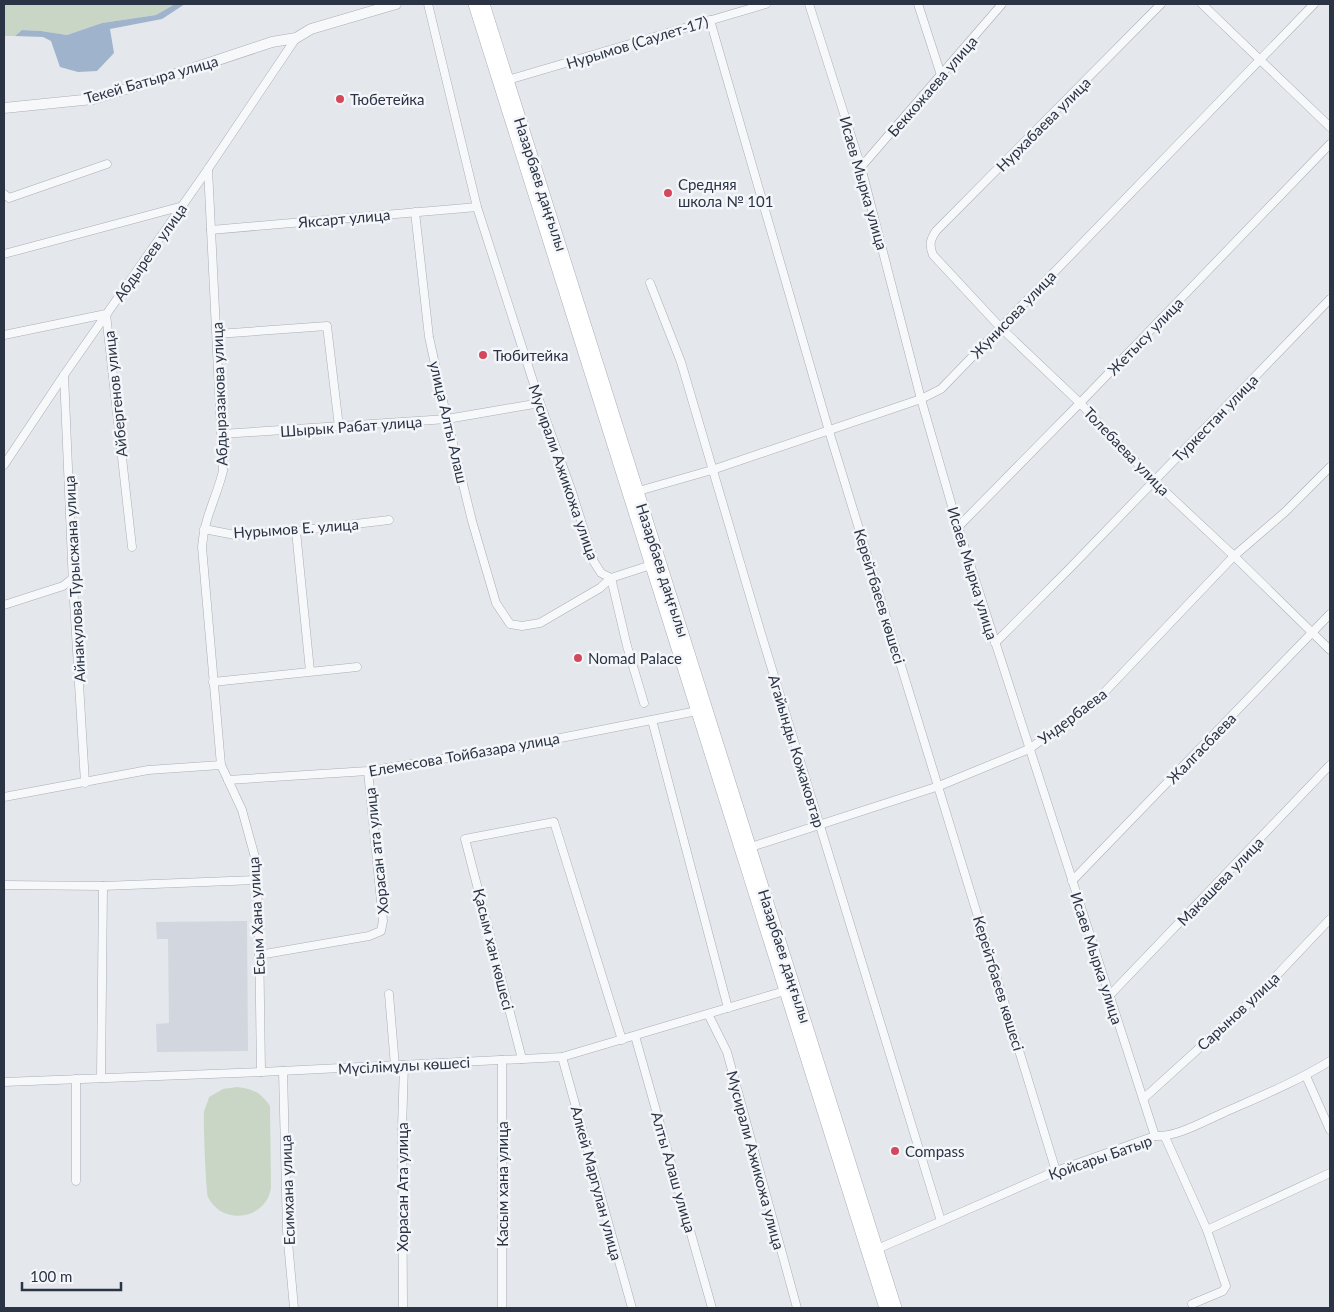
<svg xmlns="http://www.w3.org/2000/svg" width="1334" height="1312" font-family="Lato,sans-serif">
	<rect width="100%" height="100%" fill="#e4e7ec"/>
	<path fill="#d2d6de" d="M247 921 248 1051 157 1052 156 1024 169 1023 168 939H157L156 922Z"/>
	<g fill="#c9d6c5">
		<path d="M4 4H175L156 15 102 23 67 35 41 31 22 30 15 36H4Z"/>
		<path d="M237 1087C253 1089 260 1092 270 1106L271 1188C266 1220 222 1226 208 1197 206 1193 203 1118 204 1112 205 1107 208 1102 209 1097L223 1089Z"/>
	</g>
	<path fill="#9fb4cc" d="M175 4H185L162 19 110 29 114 53 97 71 78 72 60 67 51 41 43 37 15 36 22 30 41 31 67 35 102 23 156 15Z"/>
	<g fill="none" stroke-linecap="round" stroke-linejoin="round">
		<defs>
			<g id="minor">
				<path d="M428 4 477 207 540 403 572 492 594 562 601 573 611 578 627 646 644 703"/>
				<path d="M809 4 861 167 921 399 958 527 1155 1136"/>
				<path d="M918 4 941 75"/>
				<path d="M1161 4 936 231C930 240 929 245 933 255L1000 327 1080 403 1154 481 1234 556 1330 650"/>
				<path d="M1202 4 1330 127"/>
				<path d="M710 20 829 431 1056 1171"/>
				<path d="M508 80 766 4"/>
				<path d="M861 167 1002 4"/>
				<path d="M208 169 223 471C216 499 204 518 202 547L221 765 242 810 256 861 259 933 261 1072"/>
				<path d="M4 194 9 198 107 164"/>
				<path d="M415 212 429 337 447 419 472 521 496 603 510 624 522 626 540 623 600 588 611 578 651 565"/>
				<path d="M211 230 477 207"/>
				<path d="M4 254 183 206"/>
				<path d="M650 283 681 362 760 630 941 1221"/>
				<path d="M217 334 327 326 339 427"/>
				<path d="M4 335 106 314 132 547"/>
				<path d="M64 375 73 584 85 783"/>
				<path d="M222 434 447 419 540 403"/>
				<path d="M4 465 64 375 208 169 296 38"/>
				<path d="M635 492 712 470 921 399 941 389 1314 4"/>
				<path d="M958 527 1080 403 1330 144"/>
				<path d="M204 529 235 535 296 531 389 520"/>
				<path d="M296 531 310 671"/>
				<path d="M4 605 63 586 73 578"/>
				<path d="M995 643 1070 568 1330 299"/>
				<path d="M213 682 357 667"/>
				<path d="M652 720 728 1008"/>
				<path d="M228 780 368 771 510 748 697 711"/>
				<path d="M4 797 148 770 221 765"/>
				<path d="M748 848 939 786 1029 749 1097 700 1234 556 1285 512 1330 467"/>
				<path d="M1072 881 1330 614"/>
				<path d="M4 885 103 886 257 880"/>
				<path d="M259 955 369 936 381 931 383 921 368 771"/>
				<path d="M389 994 395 1066"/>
				<path d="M1109 996 1330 765"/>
				<path d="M708 1014 727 1052 797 1308"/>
				<path d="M635 1036 712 1308"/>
				<path d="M562 1057 632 1308"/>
				<path d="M522 1059 465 839 554 822 622 1040"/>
				<path d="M283 1071 287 1231 294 1308"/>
				<path d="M1306 1076 1330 1130"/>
				<path d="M101 1078 103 886"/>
				<path d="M76 1079V1181"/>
				<path d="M4 1082 261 1072 562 1057 788 990"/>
				<path d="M1143 1099 1260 993 1330 919"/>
				<path d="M1165 1137 1207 1230 1330 1173"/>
				<path d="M875 1250 1056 1171 1155 1136C1177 1137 1202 1122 1223 1113 1259 1097 1296 1082 1330 1061"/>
				<path d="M1192 1304 1223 1291 1226 1286 1207 1230"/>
				<path d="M403 1308 402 1129 404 1065"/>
				<path d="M502 1308V1060"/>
			</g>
			<path id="tertiary" d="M4 108 93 99 182 72 272 42 296 38 311 29 396 4"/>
			<g id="secondary">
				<path d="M474 4 885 1308"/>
				<path d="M484 4 896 1308"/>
			</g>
		</defs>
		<use href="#minor" stroke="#a9aeb7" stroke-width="9"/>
		<use href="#tertiary" stroke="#a9aeb7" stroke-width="11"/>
		<use href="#secondary" stroke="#a9aeb7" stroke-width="12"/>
		<use href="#minor" stroke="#f7f8fa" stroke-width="8"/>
		<use href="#tertiary" stroke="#f7f8fa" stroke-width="10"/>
		<use href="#secondary" stroke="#fff" stroke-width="11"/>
	</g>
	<g fill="#d1495b" stroke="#f4f6f9" stroke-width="2">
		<circle cx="340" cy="99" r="5"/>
		<circle cx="668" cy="193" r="5"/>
		<circle cx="483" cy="355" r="5"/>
		<circle cx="578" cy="658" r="5"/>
		<circle cx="895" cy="1151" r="5"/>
	</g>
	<g text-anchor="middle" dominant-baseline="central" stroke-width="5" stroke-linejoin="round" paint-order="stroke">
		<g font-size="15" fill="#2b3445" stroke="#f4f6f9">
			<text transform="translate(637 42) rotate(-17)">Нурымов (Саулет-17)</text>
			<text transform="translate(151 79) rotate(-16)">Текей Батыра улица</text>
			<text transform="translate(932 86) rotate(-49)">Беккожаева улица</text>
			<text transform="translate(1043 124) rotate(-45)">Нурхабаева улица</text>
			<text transform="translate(864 183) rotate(74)">Исаев Мырка улица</text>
			<text transform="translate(541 184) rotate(72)">Назарбаев даңғылы</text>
			<text transform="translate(344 218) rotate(-5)">Яксарт улица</text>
			<text transform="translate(150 252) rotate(-55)">Абдыреев улица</text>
			<text transform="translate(1013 314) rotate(-46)">Жунисова улица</text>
			<text transform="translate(1145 336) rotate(-46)">Жетысу улица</text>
			<text transform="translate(115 394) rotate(-96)">Айбергенов улица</text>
			<text transform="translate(219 394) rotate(-92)">Абдыразакова улица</text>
			<text transform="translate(1215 418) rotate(-46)">Туркестан улица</text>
			<text transform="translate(449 422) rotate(77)">улица Алты Алаш</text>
			<text transform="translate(351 426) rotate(-4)">Шырык Рабат улица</text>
			<text transform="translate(1127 451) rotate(46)">Толебаева улица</text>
			<text transform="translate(564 472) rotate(71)">Мусирали Ажикожа улица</text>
			<text transform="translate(296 528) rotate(-4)">Нурымов Е. улица</text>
			<text transform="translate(663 570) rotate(72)">Назарбаев даңғылы</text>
			<text transform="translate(973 573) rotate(73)">Исаев Мырка улица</text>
			<text transform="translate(74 579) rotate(-93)">Айнакулова Турысжана улица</text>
			<text transform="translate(880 596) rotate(73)">Керейтбаеев көшесі</text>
			<text transform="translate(1072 716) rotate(-37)">Ундербаева</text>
			<text transform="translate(1201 748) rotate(-46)">Жалгасбаева</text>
			<text transform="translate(797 751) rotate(73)">Агайынды Кожаковтар</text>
			<text transform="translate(464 754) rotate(-10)">Елемесова Тойбазара улица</text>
			<text transform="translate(376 851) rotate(-96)">Хорасан ата улица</text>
			<text transform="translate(1220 881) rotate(-46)">Макашева улица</text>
			<text transform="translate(256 916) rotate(-93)">Есым Хана улица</text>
			<text transform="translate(494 949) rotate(76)">Қасым хан көшесі</text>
			<text transform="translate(785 956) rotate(72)">Назарбаев даңғылы</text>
			<text transform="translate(1097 958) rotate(72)">Исаев Мырка улица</text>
			<text transform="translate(999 983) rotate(73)">Керейтбаеев көшесі</text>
			<text transform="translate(1238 1011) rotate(-43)">Сарынов улица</text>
			<text transform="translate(404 1065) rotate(-3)">Мүсілімұлы көшесі</text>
			<text transform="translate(1100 1157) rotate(-19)">Қойсары Батыр</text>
			<text transform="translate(756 1160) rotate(75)">Мусирали Ажикожа улица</text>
			<text transform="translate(674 1172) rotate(74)">Алты Алаш улица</text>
			<text transform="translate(597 1183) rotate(75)">Алкей Маргулан улица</text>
			<text transform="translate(502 1184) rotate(-90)">Касым хана улица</text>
			<text transform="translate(402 1187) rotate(-90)">Хорасан Ата улица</text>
			<text transform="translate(287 1190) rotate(-92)">Есимхана улица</text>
		</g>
		<g font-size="15" fill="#2b3445" stroke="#f4f6f9" text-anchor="start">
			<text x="350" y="99">Тюбетейка</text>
			<text x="678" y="184">Средняя<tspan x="678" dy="17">школа № 101</tspan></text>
			<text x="493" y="355">Тюбитейка</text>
			<text x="588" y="658">Nomad Palace</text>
			<text x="905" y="1151">Compass</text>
		</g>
	</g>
	<rect width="1334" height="1312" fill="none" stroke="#2b3445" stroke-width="10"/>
	<path d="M22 1282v8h99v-8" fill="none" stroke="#2b3445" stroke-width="2.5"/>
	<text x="30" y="1282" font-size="15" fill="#2b3445" stroke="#f4f6f9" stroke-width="4" paint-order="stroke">100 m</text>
</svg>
